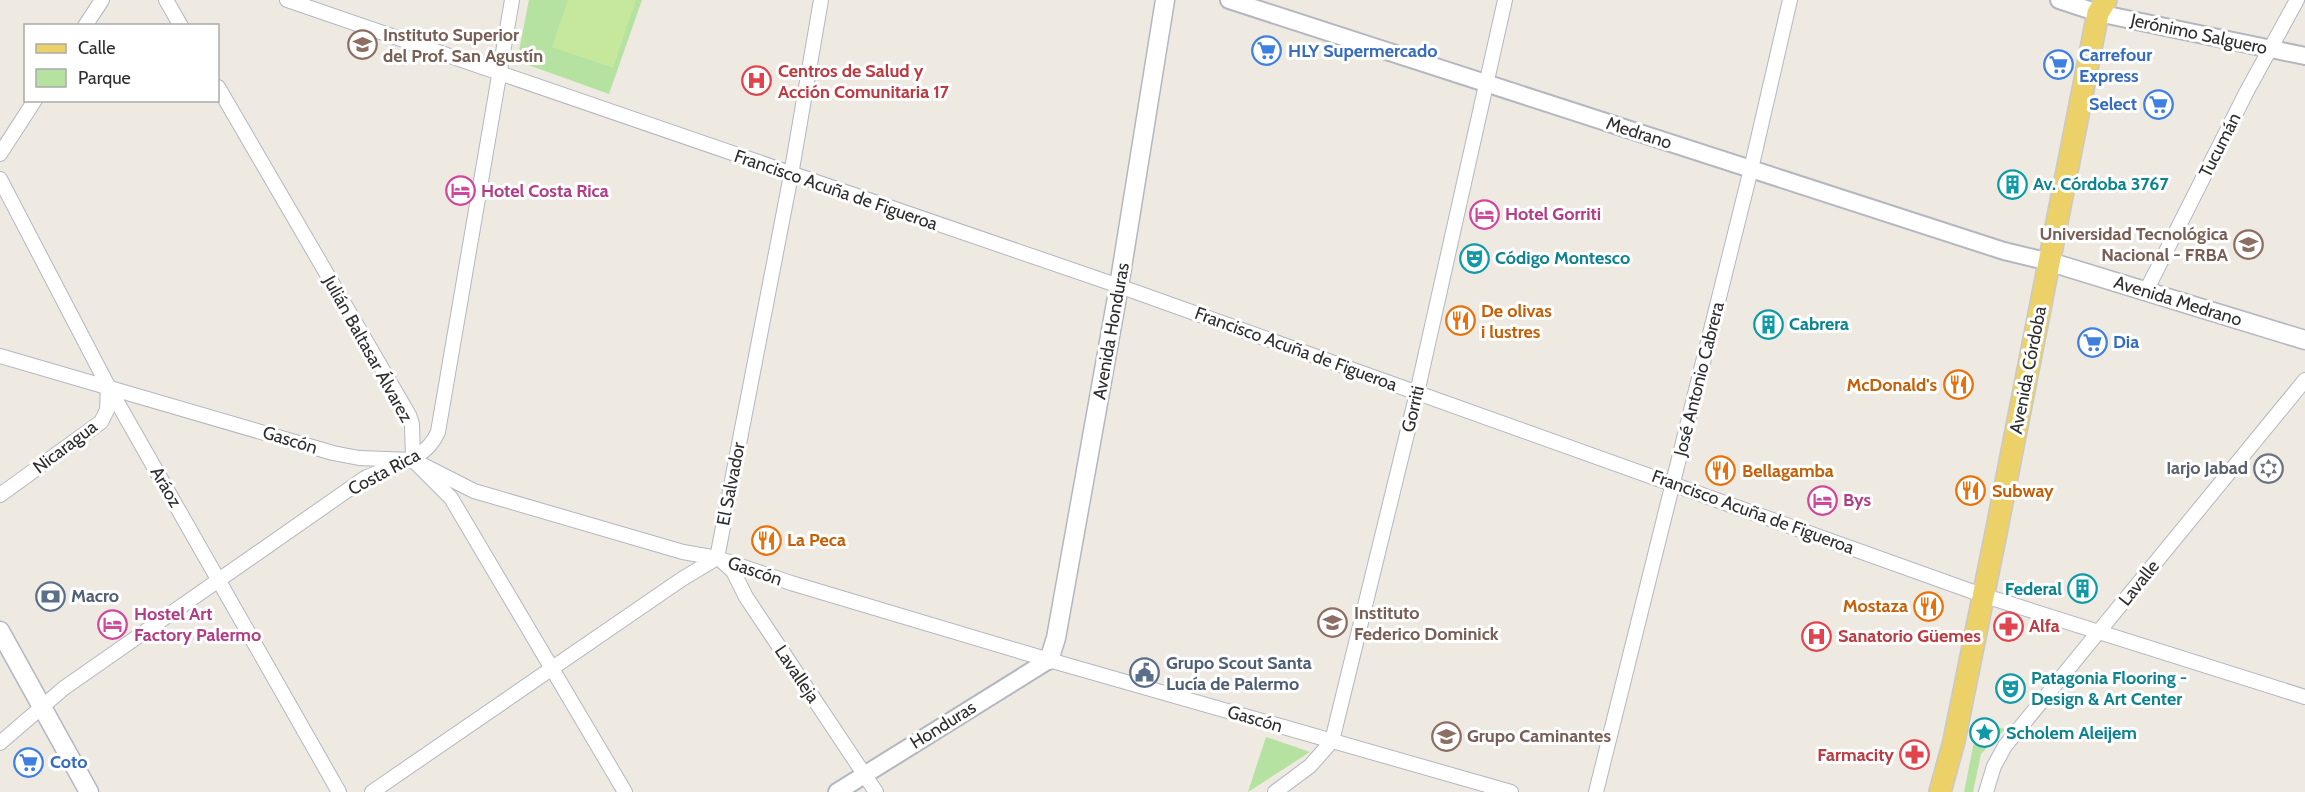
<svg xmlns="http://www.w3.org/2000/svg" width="2305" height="792" font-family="Cabin,sans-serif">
	<rect width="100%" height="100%" fill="#eee9e1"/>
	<g fill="#b5e2a1">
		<path d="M529 0H642L609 94 517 61Z"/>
		<path d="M1978 722 2005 729 1981 754 1973 792H1964Z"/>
		<path d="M1266 737 1310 752 1248 792Z"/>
	</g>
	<path fill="#c6e89d" d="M568 0H636L613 68 552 47Z"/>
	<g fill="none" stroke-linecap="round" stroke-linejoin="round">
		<defs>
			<g id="minor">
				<path d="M166 0 181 26"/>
				<path d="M287 0 1119 286 1982 595 2305 697"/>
				<path d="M85 26 102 0"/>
				<path d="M218 87 409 415 412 424 413 460 451 498 625 792"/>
				<path d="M0 154 35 100"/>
				<path d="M0 179 108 386 339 792"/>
				<path d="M2146 291 2247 91 2297 0"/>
				<path d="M0 356 333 453 359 458 413 460 474 491 683 552 717 558 791 583 1049 660 1511 792"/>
				<path d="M0 495 101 422 107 410 108 386"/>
				<path d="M723 562 733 571 746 597 876 792"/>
				<path d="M0 743 64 688 365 478C392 465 425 462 438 432L512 0"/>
				<path d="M372 792 682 579 717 558 791 175 821 0"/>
				<path d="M1275 792 1310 766 1332 741 1417 393 1505 0"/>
				<path d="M1596 792 1751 169 1790 0"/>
				<path d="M1986 792 1994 766 2005 746 2305 380"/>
			</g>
			<g id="tertiary">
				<path d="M1229 0 2004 251 2050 262"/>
				<path d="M2059 0 2098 13 2305 56"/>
				<path d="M837 792 1049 660"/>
			</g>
			<g id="secondary">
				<path d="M2050 262 2305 340"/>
				<path d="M0 631 89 792"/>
				<path d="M1049 660 1056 638 1119 286 1165 0"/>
			</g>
			<path id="primary" d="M1940 792 1954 741 1996 533 2098 13 2106 0"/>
		</defs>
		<use href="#minor" stroke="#b4b7c0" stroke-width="16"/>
		<use href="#tertiary" stroke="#b4b7c0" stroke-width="20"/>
		<use href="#secondary" stroke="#b4b7c0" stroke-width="21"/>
		<use href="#primary" stroke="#c9c9c9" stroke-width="24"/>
		<use href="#minor" stroke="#fff" stroke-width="14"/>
		<use href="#tertiary" stroke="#fff" stroke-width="16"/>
		<use href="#secondary" stroke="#fff" stroke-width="18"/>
		<use href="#primary" stroke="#ecd169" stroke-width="21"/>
	</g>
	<defs>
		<symbol id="university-ring" viewBox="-11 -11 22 22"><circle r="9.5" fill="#fff" stroke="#8d6e63" stroke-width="1.5"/><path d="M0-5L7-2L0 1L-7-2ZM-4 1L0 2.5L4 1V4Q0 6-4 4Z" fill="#8d6e63"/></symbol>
		<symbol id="supermarket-ring" viewBox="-11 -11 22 22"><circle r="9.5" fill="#fff" stroke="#3f7fe0" stroke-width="1.5"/><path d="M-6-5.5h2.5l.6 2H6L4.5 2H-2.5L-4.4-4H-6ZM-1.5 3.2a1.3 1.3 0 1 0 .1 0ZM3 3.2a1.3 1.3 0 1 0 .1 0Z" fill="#3f7fe0"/></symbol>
		<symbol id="hospital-ring" viewBox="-11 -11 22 22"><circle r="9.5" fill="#fff" stroke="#e0444e" stroke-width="1.5"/><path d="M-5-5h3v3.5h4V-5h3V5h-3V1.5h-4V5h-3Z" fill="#e0444e"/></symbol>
		<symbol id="building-ring" viewBox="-11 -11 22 22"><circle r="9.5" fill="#fff" stroke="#0f9aa8" stroke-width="1.5"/><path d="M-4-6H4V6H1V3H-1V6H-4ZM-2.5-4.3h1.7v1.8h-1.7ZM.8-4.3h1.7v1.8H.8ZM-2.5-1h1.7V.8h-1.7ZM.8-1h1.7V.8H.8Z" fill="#0f9aa8"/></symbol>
		<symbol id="hotel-ring" viewBox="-11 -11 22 22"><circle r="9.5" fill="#fff" stroke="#d1479c" stroke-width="1.5"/><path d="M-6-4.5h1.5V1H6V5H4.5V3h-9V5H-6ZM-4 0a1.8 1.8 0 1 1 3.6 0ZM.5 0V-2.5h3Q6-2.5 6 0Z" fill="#d1479c"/></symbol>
		<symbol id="theatre-ring" viewBox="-11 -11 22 22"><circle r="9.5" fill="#fff" stroke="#0f9aa8" stroke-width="1.5"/><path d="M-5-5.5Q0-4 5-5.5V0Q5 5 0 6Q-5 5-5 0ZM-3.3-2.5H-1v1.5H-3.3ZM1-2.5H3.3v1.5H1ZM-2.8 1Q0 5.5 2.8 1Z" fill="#0f9aa8"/></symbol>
		<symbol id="restaurant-ring" viewBox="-11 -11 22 22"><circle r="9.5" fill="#fff" stroke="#e8710a" stroke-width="1.5"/><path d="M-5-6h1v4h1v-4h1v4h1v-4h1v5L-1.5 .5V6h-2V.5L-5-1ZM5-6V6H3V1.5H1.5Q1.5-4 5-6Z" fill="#e8710a"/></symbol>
		<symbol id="synagogue-ring" viewBox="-11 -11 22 22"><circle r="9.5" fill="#fff" stroke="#6b7280" stroke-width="1.5"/><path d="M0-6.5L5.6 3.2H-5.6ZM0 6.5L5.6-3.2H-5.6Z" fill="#6b7280"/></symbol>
		<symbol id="bank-ring" viewBox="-11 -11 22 22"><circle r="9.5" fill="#fff" stroke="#5c6f8a" stroke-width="1.5"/><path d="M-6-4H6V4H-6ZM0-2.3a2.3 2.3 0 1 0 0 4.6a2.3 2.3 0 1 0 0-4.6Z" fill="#5c6f8a"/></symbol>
		<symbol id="school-ring" viewBox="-11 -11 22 22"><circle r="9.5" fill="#fff" stroke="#8d6e63" stroke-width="1.5"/><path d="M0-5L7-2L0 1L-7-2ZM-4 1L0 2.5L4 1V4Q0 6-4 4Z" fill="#8d6e63"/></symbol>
		<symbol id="pharmacy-ring" viewBox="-11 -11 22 22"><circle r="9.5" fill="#fff" stroke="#e0444e" stroke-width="1.5"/><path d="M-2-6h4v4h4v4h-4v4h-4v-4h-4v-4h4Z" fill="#e0444e"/></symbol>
		<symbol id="civic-ring" viewBox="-11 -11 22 22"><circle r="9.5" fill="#fff" stroke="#5c6f8a" stroke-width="1.5"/><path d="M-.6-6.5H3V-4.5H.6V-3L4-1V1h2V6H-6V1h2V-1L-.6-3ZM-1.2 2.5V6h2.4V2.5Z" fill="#5c6f8a"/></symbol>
		<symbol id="sight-ring" viewBox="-11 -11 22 22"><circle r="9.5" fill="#fff" stroke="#0f9aa8" stroke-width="1.5"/><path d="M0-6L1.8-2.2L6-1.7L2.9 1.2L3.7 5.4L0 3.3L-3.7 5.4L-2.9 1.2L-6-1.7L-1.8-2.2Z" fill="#0f9aa8"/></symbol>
	</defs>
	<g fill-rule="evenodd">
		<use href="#university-ring" x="346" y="28" width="33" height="33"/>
		<use href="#supermarket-ring" x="1250" y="34" width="33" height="33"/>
		<use href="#supermarket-ring" x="2042" y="48" width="33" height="33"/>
		<use href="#hospital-ring" x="740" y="64" width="33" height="33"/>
		<use href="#supermarket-ring" x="2142" y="88" width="33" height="33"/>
		<use href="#building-ring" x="1996" y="168" width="33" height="33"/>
		<use href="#hotel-ring" x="444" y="174" width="33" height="33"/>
		<use href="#hotel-ring" x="1468" y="198" width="33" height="33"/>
		<use href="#university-ring" x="2232" y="228" width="33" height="33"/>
		<use href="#theatre-ring" x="1458" y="242" width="33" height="33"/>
		<use href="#restaurant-ring" x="1444" y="304" width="33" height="33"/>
		<use href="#building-ring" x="1752" y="308" width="33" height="33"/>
		<use href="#supermarket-ring" x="2076" y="326" width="33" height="33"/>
		<use href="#restaurant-ring" x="1942" y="368" width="33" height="33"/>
		<use href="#synagogue-ring" x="2252" y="452" width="33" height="33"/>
		<use href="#restaurant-ring" x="1704" y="454" width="33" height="33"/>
		<use href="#restaurant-ring" x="1954" y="474" width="33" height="33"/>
		<use href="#hotel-ring" x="1806" y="484" width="33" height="33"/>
		<use href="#restaurant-ring" x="750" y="524" width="33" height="33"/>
		<use href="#building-ring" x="2066" y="572" width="33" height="33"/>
		<use href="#bank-ring" x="34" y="580" width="33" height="33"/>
		<use href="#restaurant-ring" x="1912" y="590" width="33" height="33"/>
		<use href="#school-ring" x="1316" y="606" width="33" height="33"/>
		<use href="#hotel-ring" x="96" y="608" width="33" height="33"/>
		<use href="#pharmacy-ring" x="1992" y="610" width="33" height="33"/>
		<use href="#hospital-ring" x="1800" y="620" width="33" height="33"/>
		<use href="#civic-ring" x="1128" y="656" width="33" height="33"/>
		<use href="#theatre-ring" x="1994" y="672" width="33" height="33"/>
		<use href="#sight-ring" x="1968" y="716" width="33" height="33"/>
		<use href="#school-ring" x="1430" y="720" width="33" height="33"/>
		<use href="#pharmacy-ring" x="1898" y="738" width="33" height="33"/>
		<use href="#supermarket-ring" x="12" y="746" width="33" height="33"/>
	</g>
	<g text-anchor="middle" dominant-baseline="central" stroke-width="6" stroke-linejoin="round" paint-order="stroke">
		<g font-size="18" fill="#2e2e2e" stroke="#fff">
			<text transform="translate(2199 34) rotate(12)">Jerónimo Salguero</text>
			<text transform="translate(1639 133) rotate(18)">Medrano</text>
			<text transform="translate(2220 145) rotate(-63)">Tucumán</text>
			<text transform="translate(836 190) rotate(19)">Francisco Acuña de Figueroa</text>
			<text transform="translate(2178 301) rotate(17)">Avenida Medrano</text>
			<text transform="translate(1111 331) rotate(-80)">Avenida Honduras</text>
			<text transform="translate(368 349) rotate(61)">Julián Baltasar Álvarez</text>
			<text transform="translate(1296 349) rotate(20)">Francisco Acuña de Figueroa</text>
			<text transform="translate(2028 370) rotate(-79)">Avenida Córdoba</text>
			<text transform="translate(1699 379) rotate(-76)">José Antonio Cabrera</text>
			<text transform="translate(1413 409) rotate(-77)">Gorriti</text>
			<text transform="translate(290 440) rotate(17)">Gascón</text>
			<text transform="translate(65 447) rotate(-37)">Nicaragua</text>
			<text transform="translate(384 472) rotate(-28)">Costa Rica</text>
			<text transform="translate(731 484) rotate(-79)">El Salvador</text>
			<text transform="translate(166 487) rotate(60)">Aráoz</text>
			<text transform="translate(1753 512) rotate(20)">Francisco Acuña de Figueroa</text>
			<text transform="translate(755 571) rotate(19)">Gascón</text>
			<text transform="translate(2139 583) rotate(-51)">Lavalle</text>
			<text transform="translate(797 674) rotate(56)">Lavalleja</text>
			<text transform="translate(1255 719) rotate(16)">Gascón</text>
			<text transform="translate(943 725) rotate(-32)">Honduras</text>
		</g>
		<g font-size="18" font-weight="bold" fill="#785e54" stroke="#fff" text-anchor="start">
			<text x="383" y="35">Instituto Superior<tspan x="383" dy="21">del Prof. San Agustín</tspan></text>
			<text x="2228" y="234" text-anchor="end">Universidad Tecnológica<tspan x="2228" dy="21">Nacional - FRBA</tspan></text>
			<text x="1354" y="613">Instituto<tspan x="1354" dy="21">Federico Dominick</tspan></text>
			<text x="1467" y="736">Grupo Caminantes</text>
		</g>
		<g font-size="18" font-weight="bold" fill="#366cbe" stroke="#fff" text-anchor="start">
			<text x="1288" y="51">HLY Supermercado</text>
			<text x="2079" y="55">Carrefour<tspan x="2079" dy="21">Express</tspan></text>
			<text x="2137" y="104" text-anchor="end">Select</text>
			<text x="2113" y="342">Dia</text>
			<text x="50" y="762">Coto</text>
		</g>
		<g font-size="18" font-weight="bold" fill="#be3a42" stroke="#fff" text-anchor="start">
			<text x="778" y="71">Centros de Salud y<tspan x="778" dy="21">Acción Comunitaria 17</tspan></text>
			<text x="2029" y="626">Alfa</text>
			<text x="1838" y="636">Sanatorio Güemes</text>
			<text x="1894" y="755" text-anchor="end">Farmacity</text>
		</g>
		<g font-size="18" font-weight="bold" fill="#0d838f" stroke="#fff" text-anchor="start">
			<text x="2033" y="184">Av. Córdoba 3767</text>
			<text x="1495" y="258">Código Montesco</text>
			<text x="1789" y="324">Cabrera</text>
			<text x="2062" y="589" text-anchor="end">Federal</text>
			<text x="2031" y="678">Patagonia Flooring -<tspan x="2031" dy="21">Design &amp; Art Center</tspan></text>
			<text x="2006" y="733">Scholem Aleijem</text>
		</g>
		<g font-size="18" font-weight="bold" fill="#b23c85" stroke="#fff" text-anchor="start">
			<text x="481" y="191">Hotel Costa Rica</text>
			<text x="1505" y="214">Hotel Gorriti</text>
			<text x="1843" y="500">Bys</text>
			<text x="134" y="614">Hostel Art<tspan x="134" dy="21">Factory Palermo</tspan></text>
		</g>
		<g font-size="18" font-weight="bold" fill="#c56008" stroke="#fff" text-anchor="start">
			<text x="1481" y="311">De olivas<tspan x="1481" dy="21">i lustres</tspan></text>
			<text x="1937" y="385" text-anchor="end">McDonald's</text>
			<text x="1742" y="471">Bellagamba</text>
			<text x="1992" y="491">Subway</text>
			<text x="787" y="540">La Peca</text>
			<text x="1908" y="606" text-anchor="end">Mostaza</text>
		</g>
		<g font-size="18" font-weight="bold" fill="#5b616d" stroke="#fff" text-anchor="end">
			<text x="2248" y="468">Iarjo Jabad</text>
		</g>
		<g font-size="18" font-weight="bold" fill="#4e5e75" stroke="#fff" text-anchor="start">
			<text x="71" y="596">Macro</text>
			<text x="1166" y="663">Grupo Scout Santa<tspan x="1166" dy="21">Lucía de Palermo</tspan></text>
		</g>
	</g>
	<rect x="24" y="24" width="195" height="78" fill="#ffffff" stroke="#ababab" stroke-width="1.5"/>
	<rect x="36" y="44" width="30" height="9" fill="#ecd169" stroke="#ababab" stroke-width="1.5"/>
	<text x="78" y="54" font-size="18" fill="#2e2e2e">Calle</text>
	<rect x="36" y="69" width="30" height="18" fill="#b5e2a1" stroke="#ababab" stroke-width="1.5"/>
	<text x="78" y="84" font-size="18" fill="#2e2e2e">Parque</text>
</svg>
